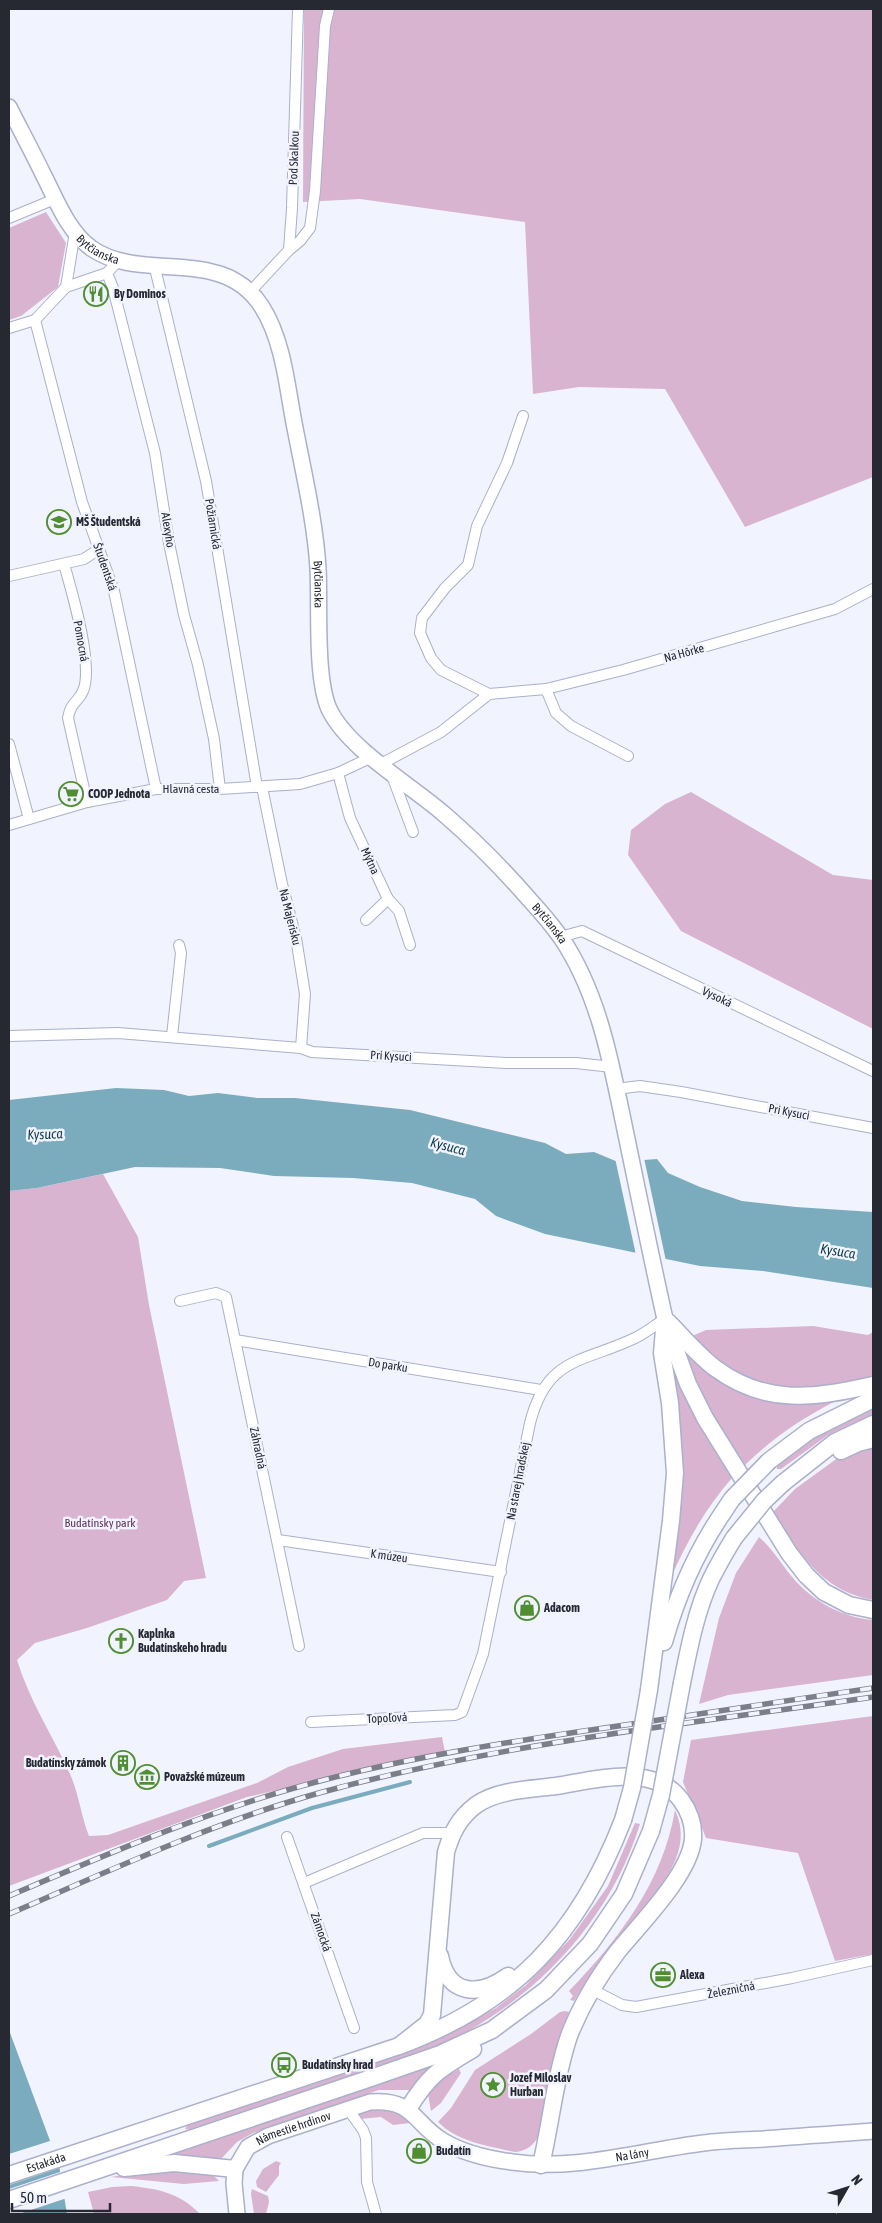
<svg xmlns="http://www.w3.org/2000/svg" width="882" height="2223" font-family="'Asap Condensed',sans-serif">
	<rect width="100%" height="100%" fill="#f1f3ff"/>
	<g fill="#d8b4d1">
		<path d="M304 9H873V477L745 527 665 389 579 387 533 394 525 222 360 199 303 202Z"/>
		<path d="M46 212 66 243 58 287 21 316 9 320V228Z"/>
		<path d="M691 792 833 875 873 880V1029L681 931 628 855 631 830 665 804Z"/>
		<path d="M103 1174 138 1237 149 1305 206 1578 184 1581 167 1600 87 1628 35 1643 17 1660C29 1700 53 1736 70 1774 79 1794 81 1816 89 1836L108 1835 257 1783 288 1767 343 1749 442 1737 445 1752 247 1797 9 1886V1191L37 1188Z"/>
		<path d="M813 1326 868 1335 873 1332V1378C819 1390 762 1399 716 1361 707 1354 700 1344 692 1336L706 1330Z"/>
		<path d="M681 1345 710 1372 836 1399V1401C802 1418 770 1440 744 1466L711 1414Z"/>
		<path d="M668 1352 699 1423 732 1478C704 1510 685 1545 668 1584Z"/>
		<path d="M873 1407V1414L828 1435 781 1469H777V1465L824 1431Z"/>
		<path d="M873 1445V1600C823 1592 798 1552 772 1513L795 1489 839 1457Z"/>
		<path d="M759 1537C771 1548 779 1560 788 1572 809 1599 839 1617 873 1620V1675L728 1695 699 1704 719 1618 736 1573Z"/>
		<path d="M873 1716V1954L835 1961 798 1853 706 1838 683 1782 691 1740Z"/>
		<path d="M675 1810C694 1850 662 1885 638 1915 624 1932 610 1949 597 1966 588 1977 581 1990 574 2001L570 2000 573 1996 569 1991C619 1939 663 1882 675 1810Z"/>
		<path d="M635 1823 640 1824C613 1912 548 1986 468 2031 429 2052 386 2065 344 2079 293 2096 242 2113 190 2130L185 2129 188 2124 434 2041 496 2008 526 1985 570 1939 608 1886Z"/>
		<path d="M565 2011 569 2012 552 2063 540 2134C534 2145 527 2151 515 2152 488 2146 458 2142 438 2122L451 2108 475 2070 531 2034 560 2012Z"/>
		<path d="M434 2064 410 2090H379L253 2133 237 2142 221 2159 169 2156 168 2155Z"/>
		<path d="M459 2069 461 2073 441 2103 431 2111 428 2094 442 2073 445 2077Z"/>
		<path d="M385 2108 404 2115 410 2123 393 2125 381 2117 360 2119 357 2114 373 2109Z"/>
		<path d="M276 2161 281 2163 279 2166V2175L266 2192 257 2187 256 2181 263 2169Z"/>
		<path d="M166 2168 210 2172 219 2181 184 2184 111 2177Z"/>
		<path d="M131 2186C159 2189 179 2193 199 2213L94 2214 88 2192 112 2187Z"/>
		<path d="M252 2189 268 2196 269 2202 266 2214H254L251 2194Z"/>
	</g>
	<g fill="#7bacbd">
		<path d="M116 1088 164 1090 189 1096 218 1093 257 1098H295L410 1110 545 1143 566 1154 594 1152 618 1162 657 1159 668 1173 700 1187 742 1201 796 1207 873 1212V1288L763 1271 700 1266 545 1234 496 1216 475 1199 412 1183 353 1178 274 1176 220 1168 135 1167 37 1188 9 1191V1100Z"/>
		<path d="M9 2030 59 2165 67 2214H9Z"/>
	</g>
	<g fill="#f1f3ff">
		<path d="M615 1158H644L666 1261 636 1255Z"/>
		<path d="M53 2140 62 2167 9 2185V2154Z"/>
		<path d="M63 2171 67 2198 19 2214H9V2189Z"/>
	</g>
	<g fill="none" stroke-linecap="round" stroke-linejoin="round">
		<path stroke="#7bacbd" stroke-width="4" d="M209 1846 312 1808 410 1782"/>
		<defs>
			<g id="street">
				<path d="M9 218 55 199"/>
				<path d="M289 250 292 208 298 9"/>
				<path d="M154 264 206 481 257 787"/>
				<path d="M107 273 113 288 155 453 169 543 184 615 198 665 214 739 220 789"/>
				<path d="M66 287 107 273 119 260"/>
				<path d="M250 292 289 250 300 241 310 228 315 191 325 26 329 9"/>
				<path d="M35 320 82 502 114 591 156 789"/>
				<path d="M9 328 35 320 66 287 75 232"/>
				<path d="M64 564C72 592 94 666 83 691 78 703 71 701 68 718L87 802"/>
				<path d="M9 576 84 559 99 549"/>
				<path d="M546 689 556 713 571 726 628 756"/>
				<path d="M489 694 441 670 431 658 420 633 422 618 445 588 468 565 477 526 507 463 523 416"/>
				<path d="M9 744 29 819"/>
				<path d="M381 764 441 732 489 694 546 689 623 670 835 609 873 589"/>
				<path d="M338 773 350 818 388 899 399 911 410 945"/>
				<path d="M391 773 413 832"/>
				<path d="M262 787 282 884 296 938 305 994 301 1048"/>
				<path d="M9 825 87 802 156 789H220L300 784 338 773 372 757"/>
				<path d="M366 920 388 899"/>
				<path d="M560 937 582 931 873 1071"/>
				<path d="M9 1036 118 1033 301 1048 312 1052 506 1063H576L612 1067"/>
				<path d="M172 1036 181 953 179 945"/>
				<path d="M616 1089 640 1086 681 1092 873 1128"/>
				<path d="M180 1301 216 1293 226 1297 299 1646"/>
				<path d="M235 1340 541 1390"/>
				<path d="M278 1540 501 1572"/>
				<path d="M311 1722 455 1715 462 1712 483 1654 530 1423C547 1356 583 1363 635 1338 646 1333 655 1325 665 1319"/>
				<path d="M287 1837 354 2028"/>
				<path d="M304 1883 423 1833H452"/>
				<path d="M591 1989 622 2005 636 2007 792 1978 873 1960"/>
				<path d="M348 2109 363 2130 366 2138 367 2182 376 2214"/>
			</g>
			<g id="secondary">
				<path id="s1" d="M9 107C20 129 32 151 43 174 56 199 67 230 91 248 142 284 222 244 262 307 284 342 287 388 295 428 304 475 315 521 318 568 320 606 315 677 329 709 348 749 411 785 444 814 474 840 503 869 529 899 540 911 552 925 562 939 602 999 613 1074 628 1144 640 1202 652 1261 665 1319"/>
				<path id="s2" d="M237 2214 234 2183 235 2169 248 2147 268 2136 370 2102C415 2099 412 2122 443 2141 463 2153 489 2159 512 2162 576 2171 640 2151 703 2143 723 2140 744 2140 764 2139 800 2136 837 2134 873 2131"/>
			</g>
			<g id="primary">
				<path d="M668 1322C683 1337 698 1355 715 1368 766 1406 815 1398 873 1385"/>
				<path d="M667 1326 688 1384 705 1418 789 1553 806 1575 824 1592 849 1605 873 1610"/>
				<path d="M841 1451 858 1443 873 1439"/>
				<path d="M769 1461 809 1431 873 1399"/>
				<path d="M783 1483 835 1442 873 1424"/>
				<path d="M664 1642C677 1596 695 1554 722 1514"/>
				<path d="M682 1683C689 1648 696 1611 711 1579 718 1565 726 1551 734 1538"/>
				<path d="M649 1690 671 1521 675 1473 670 1403 662 1353 665 1319"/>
				<path d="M440 1956C448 1996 479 1997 508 1976"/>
				<path d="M399 2046 427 2024 432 2015 446 1852C452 1832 459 1818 476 1805 497 1790 531 1789 556 1786 595 1780 653 1762 681 1800 689 1811 694 1825 693 1839 690 1874 641 1923 618 1951 598 1977 581 2005 569 2036 555 2077 551 2123 541 2165"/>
				<path d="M408 2109C429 2075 439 2069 473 2049"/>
				<path d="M124 2168 174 2163 235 2169"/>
				<path id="s3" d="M9 2175 399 2046C515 2003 579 1934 623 1820"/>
				<path d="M9 2200 368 2079 440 2054 492 2030 546 1990 590 1944 624 1894 651 1831"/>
			</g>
		</defs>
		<use href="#street" stroke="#abb0cb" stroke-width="12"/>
		<use href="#secondary" stroke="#abb0cb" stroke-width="18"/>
		<use href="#primary" stroke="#abb0cb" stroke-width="19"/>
		<use href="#street" stroke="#fff" stroke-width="10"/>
		<use href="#secondary" stroke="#fff" stroke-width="15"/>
		<use href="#primary" stroke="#fff" stroke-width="16"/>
		<defs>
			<g id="rail">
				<path d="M9 1896C109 1853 210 1810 316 1782 418 1755 521 1740 625 1725 707 1713 790 1700 873 1688"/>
				<path d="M9 1914C111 1870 212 1823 319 1793 500 1743 688 1724 873 1697"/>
			</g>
		</defs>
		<use href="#rail" stroke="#7c7e89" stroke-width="5.5"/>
		<use href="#rail" stroke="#f1f3ff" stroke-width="4" stroke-dasharray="11" stroke-linecap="butt"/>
		<defs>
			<g id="primary-bridge">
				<path d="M722 1514 732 1499 769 1461"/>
				<path d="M734 1538 764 1501 783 1483"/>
				<path d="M623 1820 632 1788 649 1690"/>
				<path d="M651 1831 661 1795 682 1683"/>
			</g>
		</defs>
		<use href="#primary-bridge" stroke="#abb0cb" stroke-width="19" stroke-linecap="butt"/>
		<use href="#primary-bridge" stroke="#fff" stroke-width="16"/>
	</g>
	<defs>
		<symbol id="restaurant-ring" viewBox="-11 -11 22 22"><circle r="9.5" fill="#f1f3ff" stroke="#4f8f31" stroke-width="1.5"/><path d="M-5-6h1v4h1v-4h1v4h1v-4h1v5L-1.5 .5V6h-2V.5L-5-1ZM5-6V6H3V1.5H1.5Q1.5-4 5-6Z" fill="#4f8f31"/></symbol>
		<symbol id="school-ring" viewBox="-11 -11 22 22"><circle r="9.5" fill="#f1f3ff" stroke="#4f8f31" stroke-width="1.5"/><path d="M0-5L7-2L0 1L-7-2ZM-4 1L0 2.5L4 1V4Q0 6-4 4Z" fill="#4f8f31"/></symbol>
		<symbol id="supermarket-ring" viewBox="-11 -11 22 22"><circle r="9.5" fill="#f1f3ff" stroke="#4f8f31" stroke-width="1.5"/><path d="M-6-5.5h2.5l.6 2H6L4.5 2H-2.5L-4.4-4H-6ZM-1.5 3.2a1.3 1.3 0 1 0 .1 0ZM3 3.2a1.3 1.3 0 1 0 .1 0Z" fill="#4f8f31"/></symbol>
		<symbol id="shop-ring" viewBox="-11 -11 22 22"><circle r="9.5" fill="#f1f3ff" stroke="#4f8f31" stroke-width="1.5"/><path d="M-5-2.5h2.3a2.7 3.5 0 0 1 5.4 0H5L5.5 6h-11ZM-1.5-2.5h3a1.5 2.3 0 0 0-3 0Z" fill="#4f8f31"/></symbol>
		<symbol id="church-ring" viewBox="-11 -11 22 22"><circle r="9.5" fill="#f1f3ff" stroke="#4f8f31" stroke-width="1.5"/><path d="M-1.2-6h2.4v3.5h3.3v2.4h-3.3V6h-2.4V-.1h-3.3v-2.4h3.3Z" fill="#4f8f31"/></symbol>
		<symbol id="building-ring" viewBox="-11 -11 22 22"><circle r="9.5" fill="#f1f3ff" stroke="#4f8f31" stroke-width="1.5"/><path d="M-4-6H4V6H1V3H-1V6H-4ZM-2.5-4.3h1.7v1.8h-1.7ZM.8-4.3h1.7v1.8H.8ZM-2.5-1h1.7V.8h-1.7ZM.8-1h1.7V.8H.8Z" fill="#4f8f31"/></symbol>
		<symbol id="museum-ring" viewBox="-11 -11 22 22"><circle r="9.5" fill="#f1f3ff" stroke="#4f8f31" stroke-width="1.5"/><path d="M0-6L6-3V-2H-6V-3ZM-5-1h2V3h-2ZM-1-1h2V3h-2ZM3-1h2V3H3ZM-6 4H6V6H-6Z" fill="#4f8f31"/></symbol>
		<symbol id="office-ring" viewBox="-11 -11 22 22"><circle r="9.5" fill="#f1f3ff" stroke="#4f8f31" stroke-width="1.5"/><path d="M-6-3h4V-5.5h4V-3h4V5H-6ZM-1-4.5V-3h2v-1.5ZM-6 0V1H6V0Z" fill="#4f8f31"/></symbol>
		<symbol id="bus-ring" viewBox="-11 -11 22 22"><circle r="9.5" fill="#f1f3ff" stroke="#4f8f31" stroke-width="1.5"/><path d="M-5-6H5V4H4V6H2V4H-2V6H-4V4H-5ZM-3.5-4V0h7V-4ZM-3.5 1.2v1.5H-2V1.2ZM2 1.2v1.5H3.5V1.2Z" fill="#4f8f31"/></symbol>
		<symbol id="sight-ring" viewBox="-11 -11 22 22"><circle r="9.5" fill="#f1f3ff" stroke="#4f8f31" stroke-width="1.5"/><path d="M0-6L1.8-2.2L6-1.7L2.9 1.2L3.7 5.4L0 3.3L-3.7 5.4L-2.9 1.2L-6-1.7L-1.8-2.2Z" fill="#4f8f31"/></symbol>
	</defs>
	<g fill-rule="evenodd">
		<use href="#restaurant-ring" x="82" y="280" width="28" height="28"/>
		<use href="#school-ring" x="45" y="508" width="28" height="28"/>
		<use href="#supermarket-ring" x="57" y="780" width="28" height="28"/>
		<use href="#shop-ring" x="513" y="1594" width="28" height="28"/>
		<use href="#church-ring" x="107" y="1627" width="28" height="28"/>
		<use href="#building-ring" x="109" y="1749" width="28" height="28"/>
		<use href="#museum-ring" x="133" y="1763" width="28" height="28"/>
		<use href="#office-ring" x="649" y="1961" width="28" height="28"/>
		<use href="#bus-ring" x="270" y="2051" width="28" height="28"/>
		<use href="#sight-ring" x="479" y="2071" width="28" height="28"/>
		<use href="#shop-ring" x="405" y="2137" width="28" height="28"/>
	</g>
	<g text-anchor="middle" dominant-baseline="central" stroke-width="5" stroke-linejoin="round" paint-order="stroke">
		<g font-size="12" fill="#262832" stroke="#f1f3ff">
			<text transform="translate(294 158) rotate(-88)">Pod Skalkou</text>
			<text stroke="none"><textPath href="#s1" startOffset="171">Bytčianska</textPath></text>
			<text transform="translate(213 524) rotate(81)">Požiarnická</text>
			<text transform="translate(168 530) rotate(81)">Alexyho</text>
			<text transform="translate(105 567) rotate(71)">Študentská</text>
			<text stroke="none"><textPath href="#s1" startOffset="636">Bytčianska</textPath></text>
			<text transform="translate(81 641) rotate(80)">Pomocná</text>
			<text transform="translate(684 653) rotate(-15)">Na Hôrke</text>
			<text x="191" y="789">Hlavná cesta</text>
			<text transform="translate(370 861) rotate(65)">Mýtna</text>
			<text transform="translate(290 917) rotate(76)">Na Majerisku</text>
			<text stroke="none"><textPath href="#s1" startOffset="1071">Bytčianska</textPath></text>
			<text transform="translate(717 997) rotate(26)">Vysoká</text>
			<text transform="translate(391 1056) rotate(3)">Pri Kysuci</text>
			<text transform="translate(789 1112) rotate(11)">Pri Kysuci</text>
			<text transform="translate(388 1365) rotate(9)">Do parku</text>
			<text transform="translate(258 1448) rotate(78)">Záhradná</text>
			<text transform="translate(518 1481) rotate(-79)">Na starej hradskej</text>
			<text transform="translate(389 1556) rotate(8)">K múzeu</text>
			<text transform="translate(387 1718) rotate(-3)">Topoľová</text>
			<text transform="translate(321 1932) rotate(71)">Zámocká</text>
			<text transform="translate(731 1990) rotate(-11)">Železničná</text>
			<text stroke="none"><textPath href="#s2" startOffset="120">Námestie hrdinov</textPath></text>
			<text stroke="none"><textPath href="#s2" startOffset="481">Na lány</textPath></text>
			<text stroke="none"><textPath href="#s3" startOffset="39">Estakáda</textPath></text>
		</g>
		<g font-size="12" font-weight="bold" fill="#262832" stroke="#f1f3ff" text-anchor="start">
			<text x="114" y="294">By Dominos</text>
			<text x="76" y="522">MŠ Študentská</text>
			<text x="88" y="794">COOP Jednota</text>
			<text x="544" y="1608">Adacom</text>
			<text x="138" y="1634">Kaplnka<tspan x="138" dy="14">Budatínskeho hradu</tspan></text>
			<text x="106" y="1763" text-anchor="end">Budatínsky zámok</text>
			<text x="164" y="1777">Považské múzeum</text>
			<text x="680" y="1975">Alexa</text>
			<text x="302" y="2065">Budatínsky hrad</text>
			<text x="510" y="2078">Jozef Miloslav<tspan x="510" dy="14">Hurban</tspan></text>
			<text x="436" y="2151">Budatín</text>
		</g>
		<g font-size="12" fill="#61325a" stroke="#f1f3ff">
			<text x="100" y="1523">Budatínsky park</text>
		</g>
		<g font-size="14" font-style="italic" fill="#0e3c49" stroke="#f1f3ff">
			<text transform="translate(45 1134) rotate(-2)">Kysuca</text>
			<text transform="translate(448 1146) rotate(15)">Kysuca</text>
			<text transform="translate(838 1251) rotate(9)">Kysuca</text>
		</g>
	</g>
	<rect width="882" height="2223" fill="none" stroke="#262832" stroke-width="20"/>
	<g transform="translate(847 2188) rotate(51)" stroke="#f1f3ff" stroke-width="4" paint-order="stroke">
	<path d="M0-4L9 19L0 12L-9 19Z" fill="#262832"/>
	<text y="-8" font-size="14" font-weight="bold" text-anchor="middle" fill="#262832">N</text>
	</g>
	<path d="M12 2203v8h98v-8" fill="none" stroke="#262832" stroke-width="2.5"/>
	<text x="20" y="2203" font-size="15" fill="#262832" stroke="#f1f3ff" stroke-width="4" paint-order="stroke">50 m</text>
</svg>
